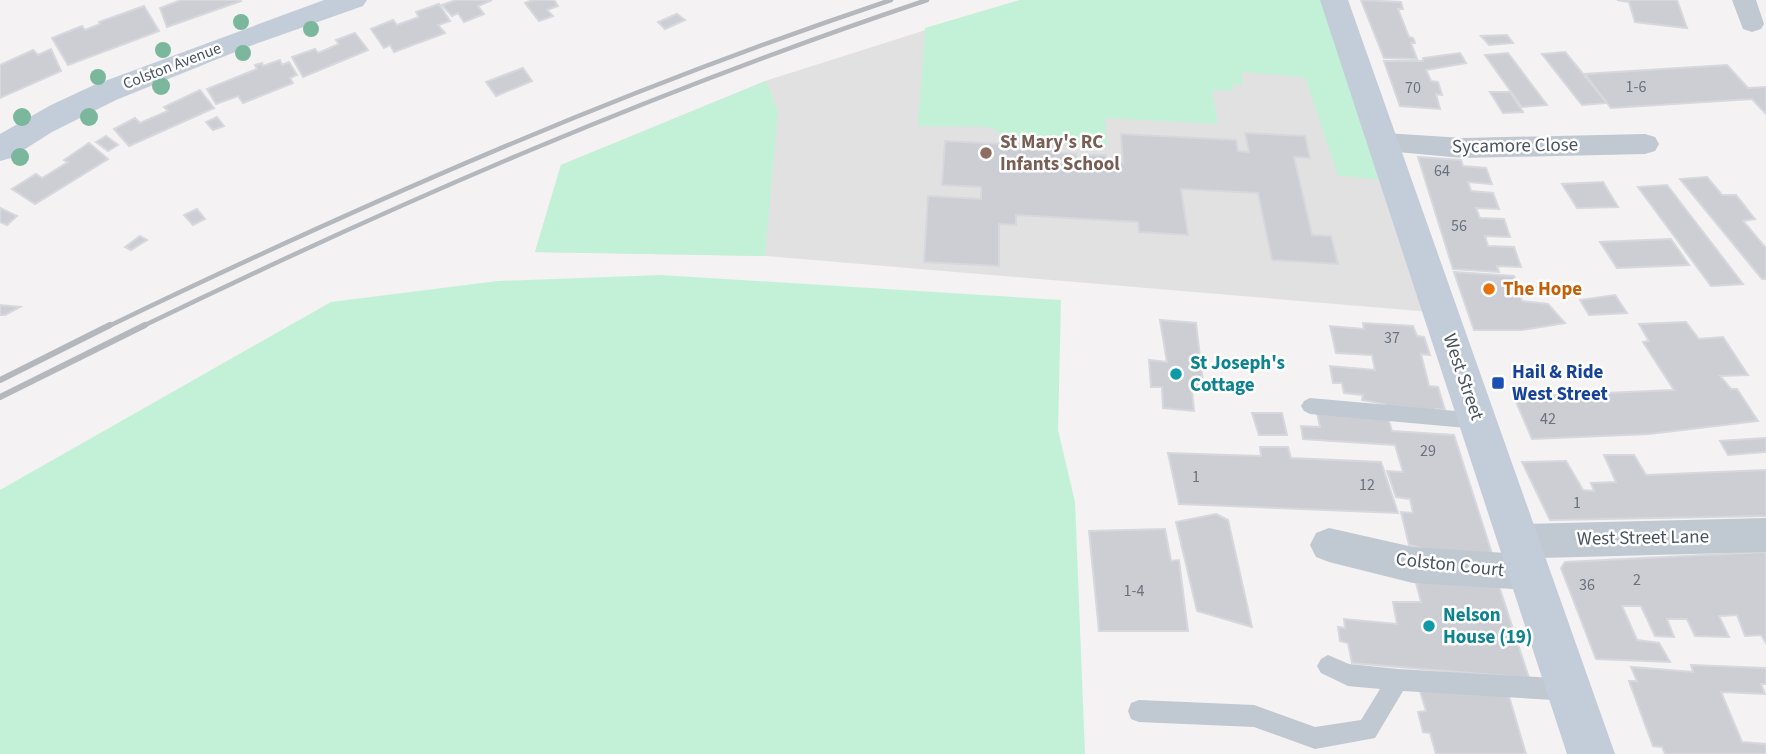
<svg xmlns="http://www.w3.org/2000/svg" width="1766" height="754" font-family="'Source Sans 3',sans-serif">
	<rect width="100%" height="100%" fill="#f4f2f2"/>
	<path fill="#e2e1e1" d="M1020 0H1324L1431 312 766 256 535 252 561 165 765 81Z"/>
	<g fill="#c2f1d8">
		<path d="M1020 0H1324L1389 180 1338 176 1305 77 1242 72V85L1233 84V91L1212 90 1218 124 1105 118 1107 145 1008 137 988 127 918 126 925 28Z"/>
		<path d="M766 81 778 111 765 256 535 252 561 165Z"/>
		<path d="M661 275 1061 300 1058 430 1075 502 1085 754H0V490L331 302 498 281Z"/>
	</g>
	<g fill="#ccced4" stroke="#d6d8dd" stroke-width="2">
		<path d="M181 0H240L241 1 167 27 160 8Z"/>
		<path d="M456 0H492L478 6 484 14 464 22 458 13 452 16 442 5Z"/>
		<path d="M533 0H554L558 6 547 10 553 16 539 21 525 3Z"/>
		<path d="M1361 0 1401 2 1403 9H1398L1409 37 1413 38 1415 43H1411L1417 59 1384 58Z"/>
		<path d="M1617 0H1677L1687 28 1635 22 1629 2Z"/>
		<path d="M439 4 450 21 438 25 445 33 394 52 390 45 384 48 371 29 393 20 397 25 419 17 416 12Z"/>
		<path d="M144 6 159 31 68 65 52 38 82 26 85 30 100 24 99 22Z"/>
		<path d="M677 14 685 20 665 29 658 22Z"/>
		<path d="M355 33 368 50 303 77 292 57 315 49 318 53 339 44 336 40Z"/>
		<path d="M1507 35 1513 43 1489 45 1481 36Z"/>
		<path d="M51 49 61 71 0 98V65L33 50 38 55Z"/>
		<path d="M1565 52 1607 103 1582 105 1542 54Z"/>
		<path d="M1460 53 1466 63 1426 70 1431 81 1438 82 1442 95 1436 94 1440 109 1400 106 1384 61H1423V58Z"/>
		<path d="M1508 53 1547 105 1522 107 1485 55Z"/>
		<path d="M280 60 282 65 289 62 297 75 290 78 293 83 243 103 238 96 216 104 207 89 257 69 255 65 262 63 263 66Z"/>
		<path d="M1727 65 1748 88 1766 87V114L1752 99 1611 108 1585 74Z"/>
		<path d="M523 68 532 81 496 96 486 82Z"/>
		<path d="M200 90 214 108 129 146 114 129 135 118 140 123 168 111 164 107Z"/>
		<path d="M1490 92H1510L1523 112 1503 113Z"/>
		<path d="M217 117 224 126 213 130 206 122Z"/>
		<path d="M1245 133 1305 136 1310 158 1294 157 1312 235 1331 236 1338 264 1272 260 1258 193 1181 189 1188 235 1139 232 1138 222 1016 215V225L999 224V266L924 262 928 196 981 199V187L942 185 945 141 1060 147V153L1076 154 1077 161 1088 162V155H1106V162L1123 163 1121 134 1236 140 1238 151 1249 152Z"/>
		<path d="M106 136 118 145 108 151 96 142Z"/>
		<path d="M89 143 108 159 35 204 12 189 36 174 42 178 68 162 64 160Z"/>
		<path d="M1418 157 1461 160 1463 166 1486 168 1492 184 1468 182 1471 191 1493 193 1499 209 1476 208 1480 218 1504 219 1510 237 1485 236 1488 246 1514 247 1521 267 1497 266 1499 272 1453 269Z"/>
		<path d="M1707 177 1722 195H1736L1755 219 1743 221 1766 248V279H1762L1680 179Z"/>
		<path d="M1603 182 1618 207 1577 208 1562 184Z"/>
		<path d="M1667 185 1743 284 1711 286 1638 187Z"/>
		<path d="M0 208 17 216 7 225 0 222Z"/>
		<path d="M197 209 205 219 193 225 184 215Z"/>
		<path d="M140 236 147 240 131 250 125 247Z"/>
		<path d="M1671 239 1689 265 1617 268 1600 242Z"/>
		<path d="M1454 272 1514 276 1522 301 1548 304 1565 323 1522 330H1474Z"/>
		<path d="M1615 295 1627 313 1589 315 1580 300Z"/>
		<path d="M0 305 20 307 5 315H0Z"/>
		<path d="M1160 320 1196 323 1204 391 1192 390 1194 411 1163 408 1162 387H1151L1149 360 1167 362Z"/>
		<path d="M1686 322 1699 339 1723 337 1748 375 1720 376 1731 389H1737L1758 421 1649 434 1532 439 1514 397 1674 390 1643 342 1649 341 1639 324Z"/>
		<path d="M1363 323 1413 326 1417 336 1424 337 1430 355 1421 354 1429 386 1438 387 1445 410 1436 409 1437 415 1385 409 1384 404 1362 400 1363 395 1344 393 1342 383H1333L1330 366 1375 370 1372 355 1336 353 1330 326 1364 329Z"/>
		<path d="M1252 413H1282L1287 435H1259Z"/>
		<path d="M1317 413 1388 418 1392 431 1454 435 1496 566 1409 545 1401 512 1413 513 1410 499 1396 497 1387 471 1403 472 1395 445 1303 439 1301 426 1320 427Z"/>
		<path d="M1766 438V452L1728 455 1720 441Z"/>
		<path d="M1260 447H1288L1291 458 1381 462 1398 513 1179 504 1168 453 1261 456Z"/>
		<path d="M1604 455H1634L1646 475 1766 470V516L1550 520 1522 462 1566 461 1583 490 1594 491 1591 483 1616 482Z"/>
		<path d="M1216 514 1228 520 1252 627 1197 611 1176 522Z"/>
		<path d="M1165 529 1171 561 1179 560 1188 631H1099L1089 531Z"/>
		<path d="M1766 552V643L1761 635 1745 636 1737 615 1719 616 1729 637 1695 636 1687 619H1667L1674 637 1655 636 1641 606H1622L1637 640 1659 643 1670 662 1596 659 1561 568 1565 562Z"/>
		<path d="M1413 571 1496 577 1529 678 1352 663 1348 643 1340 641 1338 627 1345 628 1344 619 1397 624 1393 602H1421Z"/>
		<path d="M1691 665 1766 668V684H1761L1765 694 1721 692 1742 742 1766 744V754H1665L1662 747 1653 746 1629 681H1637L1631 667 1693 672Z"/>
		<path d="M1420 691 1508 693 1526 754H1436L1430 733 1423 732 1418 712 1426 711Z"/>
	</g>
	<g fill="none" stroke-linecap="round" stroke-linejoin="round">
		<g fill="#c0c8d1" fill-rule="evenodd">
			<path d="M1310 398 1478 413 1484 416 1487 421 1484 426 1478 429 1310 414 1304 411 1301 406 1304 401Z"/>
			<path d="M1328 655 1349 664 1398 669 1570 679 1578 682 1581 690 1578 698 1570 701 1403 691 1375 738 1315 749 1254 727 1139 722 1131 719 1128 711 1131 703 1139 700 1254 705 1315 727 1361 720 1380 689 1348 686 1321 673 1317 666 1321 659Z"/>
		</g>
		<g fill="#c0c8d1" fill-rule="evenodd">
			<path d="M1732 0H1756L1764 24 1761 29 1752 32 1743 29Z"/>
			<path d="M1385 133 1463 138 1645 134 1655 137 1659 144 1655 151 1645 154 1463 158 1375 150 1371 143 1375 136Z"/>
			<path d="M1766 518V552L1540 558 1544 559 1550 572 1544 585 1531 590 1413 583 1329 562 1316 557 1310 545 1316 533 1329 528 1413 547 1506 553 1500 541 1506 529 1519 524Z"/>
		</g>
		<g fill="#c3ccd9" fill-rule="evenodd">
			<path d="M324 0H367L363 6 250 46 116 100 52 132 11 158 0 161V134L51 105 94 85Z"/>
			<path d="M1320 0H1348L1615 754H1567Z"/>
		</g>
		<g stroke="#b4b7bc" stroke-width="4.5">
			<path d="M107 327C362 204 622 90 891 0"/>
			<path d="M141 327C399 202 655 91 927 0"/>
		</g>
		<g stroke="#b4b7bc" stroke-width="6">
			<path d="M0 380 110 325"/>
			<path d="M0 397 145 325"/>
		</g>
	</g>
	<g fill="#7ab79d">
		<circle cx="241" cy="22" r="8"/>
		<circle cx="311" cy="29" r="8"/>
		<circle cx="163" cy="50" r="8"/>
		<circle cx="243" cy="53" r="8"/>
		<circle cx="98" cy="77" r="8"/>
		<circle cx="161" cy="86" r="9"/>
		<circle cx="22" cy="117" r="9"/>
		<circle cx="89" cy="117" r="9"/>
		<circle cx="20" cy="157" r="9"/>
	</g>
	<circle fill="#8d6e63" stroke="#fff" stroke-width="2.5" cx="986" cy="153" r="7"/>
	<circle fill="#e8710a" stroke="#fff" stroke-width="2.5" cx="1489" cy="289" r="7"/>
	<g fill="#0f9aa8" stroke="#fff" stroke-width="2.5">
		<circle cx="1176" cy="374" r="7"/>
		<circle cx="1429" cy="626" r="7"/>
	</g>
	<rect fill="#1a4fb4" stroke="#fff" stroke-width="2.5" x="1491" y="376" width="14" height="14" rx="3.5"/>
	<g text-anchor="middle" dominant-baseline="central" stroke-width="5" stroke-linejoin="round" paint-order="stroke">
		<g font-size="16" fill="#495460" stroke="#fff">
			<text transform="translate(172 66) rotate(-21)">Colston Avenue</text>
		</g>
		<g font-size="16" fill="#6a727d">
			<text x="1636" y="87">1-6</text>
			<text x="1413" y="88">70</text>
			<text x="1442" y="171">64</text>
			<text x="1459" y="226">56</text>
			<text x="1392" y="338">37</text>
			<text x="1548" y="419">42</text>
			<text x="1428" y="451">29</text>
			<text x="1196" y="477">1</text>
			<text x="1367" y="485">12</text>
			<text x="1577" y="503">1</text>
			<text x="1637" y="580">2</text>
			<text x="1587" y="585">36</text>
			<text x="1134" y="591">1-4</text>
		</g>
		<g font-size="19" font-weight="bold" fill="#785e54" stroke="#fff" text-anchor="start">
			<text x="1000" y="142">St Mary's RC<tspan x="1000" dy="22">Infants School</tspan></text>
		</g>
		<g font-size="19" fill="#495460" stroke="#fff">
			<text transform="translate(1515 146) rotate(-1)">Sycamore Close</text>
			<text transform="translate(1463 377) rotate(71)">West Street</text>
			<text transform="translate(1643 538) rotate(-1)">West Street Lane</text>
			<text transform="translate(1450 565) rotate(6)">Colston Court</text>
		</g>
		<g font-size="19" font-weight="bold" fill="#c56008" stroke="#fff" text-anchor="start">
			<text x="1503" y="289">The Hope</text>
		</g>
		<g font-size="19" font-weight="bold" fill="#0d838f" stroke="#fff" text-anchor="start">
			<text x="1190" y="363">St Joseph's<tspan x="1190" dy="22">Cottage</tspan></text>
			<text x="1443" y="615">Nelson<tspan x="1443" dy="22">House (19)</tspan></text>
		</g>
		<g font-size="19" font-weight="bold" fill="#164399" stroke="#fff" text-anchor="start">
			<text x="1512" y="372">Hail &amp; Ride<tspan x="1512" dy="22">West Street</tspan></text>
		</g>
	</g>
</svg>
